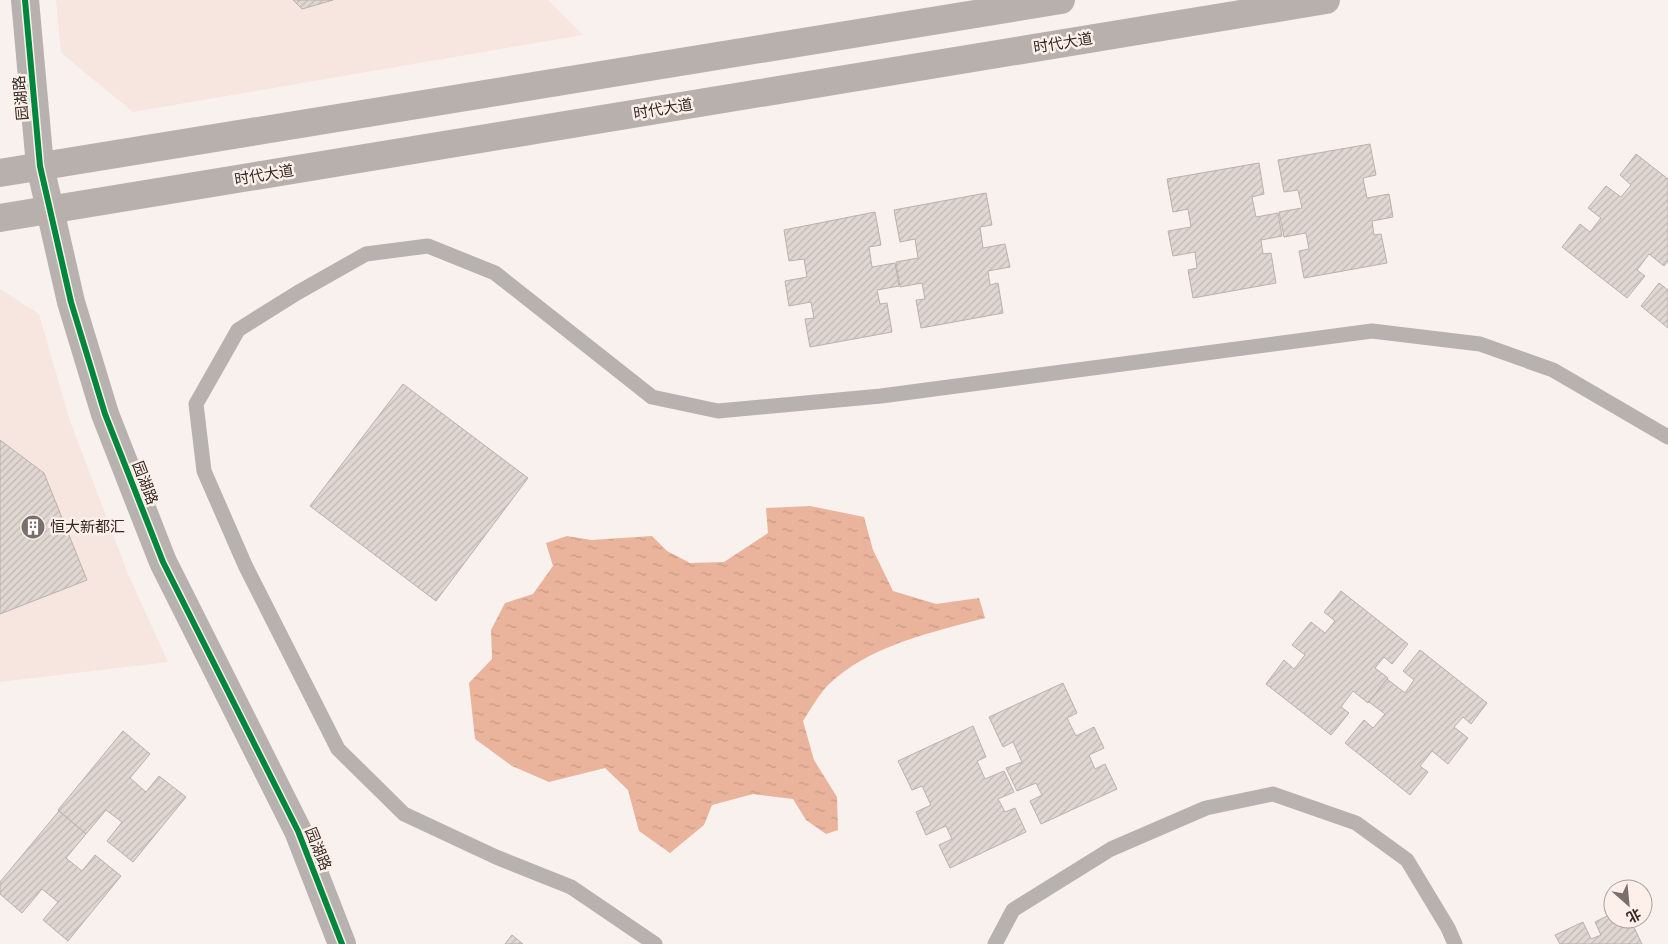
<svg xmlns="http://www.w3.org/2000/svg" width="1668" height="944" font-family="Rubik,'Noto Sans SC',sans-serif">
	<defs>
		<pattern id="water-ripples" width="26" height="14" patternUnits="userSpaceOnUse" patternTransform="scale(1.25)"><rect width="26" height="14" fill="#eab39b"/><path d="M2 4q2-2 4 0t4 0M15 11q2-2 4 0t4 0" fill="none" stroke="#c99a85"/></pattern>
		<pattern id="building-hatch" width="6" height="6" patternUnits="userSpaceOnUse" patternTransform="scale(1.25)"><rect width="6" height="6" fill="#e0d6d2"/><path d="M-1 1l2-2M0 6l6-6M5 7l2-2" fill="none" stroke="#c1b8b4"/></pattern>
	</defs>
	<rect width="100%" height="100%" fill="#f9f1ee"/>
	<g fill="#f7e6df">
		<path d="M56 0H548L583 35 133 112 61 53Z"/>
		<path d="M0 289 39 314 70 421 128 574 168 662 0 682Z"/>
	</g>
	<path fill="url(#water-ripples)" d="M810 506 864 517 873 550 893 591 936 604 979 598 985 618C930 633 869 645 827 686 818 696 810 710 803 721L814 760 837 797 838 830 826 834 806 820 793 799 753 794 712 805 704 825 670 853 639 831 628 790 605 768 549 782 512 766 475 739 469 683 492 659 491 630 505 603 533 594 553 566 546 543 567 536 591 540 652 536 667 551 690 563 724 562 768 533 766 508Z"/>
	<g fill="url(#building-hatch)" stroke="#bab1ad">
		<path d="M293 0H333L302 9Z"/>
		<path d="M1370 144 1376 175 1363 178 1367 198 1389 194 1393 217 1372 221 1374 235 1381 234 1387 263 1304 278 1299 251 1309 249 1306 233 1284 237 1279 212 1302 208 1298 190 1284 192 1278 160Z"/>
		<path d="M1636 154 1668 179V261L1664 266 1649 254 1637 270 1645 276 1627 298 1562 247 1580 224 1590 232 1601 218 1588 208 1606 186 1621 197 1631 185 1620 175Z"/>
		<path d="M1259 163 1264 194 1252 197 1256 217 1278 213 1282 236 1261 240 1263 254 1271 253 1276 283 1193 298 1188 270 1197 268 1195 252 1173 256 1168 231 1191 227 1188 209 1173 212 1167 179Z"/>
		<path d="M986 193 992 225 980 227 983 248 1005 244 1010 267 988 271 990 285 998 283 1003 313 921 328 916 300 925 299 922 283 900 287 896 262 918 258 915 239 900 242 894 210Z"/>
		<path d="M875 212 881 245 869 247 872 267 895 263 899 286 877 290 880 304 887 303 892 332 810 347 805 319 814 318 811 302 789 306 785 281 807 277 804 259 789 261 784 230Z"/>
		<path d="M1659 283 1668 290V328L1641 306Z"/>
		<path d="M403 384 528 478 436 601 310 506Z"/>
		<path d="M0 440 44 473 87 580 0 614Z"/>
		<path d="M1341 591 1408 644 1392 664 1384 657 1375 668 1388 678 1368 703 1353 691 1341 707 1349 713 1331 735 1266 684 1284 660 1294 669 1305 655 1292 645 1311 622 1325 633 1335 621 1324 612Z"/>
		<path d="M1420 650 1487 703 1471 724 1463 717 1454 727 1468 738 1448 764 1432 751 1420 766 1428 772 1410 795 1345 743 1364 720 1373 728 1385 714 1369 702 1387 679 1405 693 1414 680 1403 671Z"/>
		<path d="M1063 683 1077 713 1067 718 1076 736 1094 727 1104 748 1089 755 1095 769 1105 764 1117 789 1041 824 1030 801 1042 795 1036 783 1017 791 1006 768 1022 762 1013 742 1003 747 989 717Z"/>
		<path d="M973 726 986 757 977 761 985 779 1004 771 1014 792 998 799 1005 812 1015 808 1026 832 950 868 939 845 952 839 946 826 926 835 916 812 931 805 922 786 912 790 898 761Z"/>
		<path d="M123 731 150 754 130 778 146 792 159 776 186 797 133 862 107 841 122 822 106 810 86 834 58 810Z"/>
		<path d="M59 811 86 834 66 858 82 871 95 855 121 876 68 941 43 920 58 902 42 889 22 913 0 894V882Z"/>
		<path d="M1613 913V919H1630L1642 944H1560L1555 935 1583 922 1591 939 1601 935 1595 922Z"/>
		<path d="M512 935 523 944H505Z"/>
	</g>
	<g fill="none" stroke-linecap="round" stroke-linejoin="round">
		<g stroke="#b7b1af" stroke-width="15">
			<path d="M655 944 571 887 496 857 404 814 338 749 245 565 204 471 196 404 238 330 297 293 366 254 428 246 495 273 652 397 718 411 881 396 1372 331 1480 344 1553 370 1668 437"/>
			<path d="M995 944 1013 910 1111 849 1206 808 1273 794 1356 823 1407 860 1448 928 1455 944"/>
		</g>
		<path stroke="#b7b1af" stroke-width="28" d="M25 0 40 166 71 302 105 414 163 562 298 831 342 944"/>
		<g stroke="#b7b0ad" stroke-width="28">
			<path d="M0 173 1061 0"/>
			<path d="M0 218 1326 0"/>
		</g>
		<defs>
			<path id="cycleway" d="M25 0 40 166 71 302 105 414 163 562 298 831 342 944"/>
		</defs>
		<use href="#cycleway" stroke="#fdf0ea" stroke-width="9"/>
		<use href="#cycleway" stroke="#00873e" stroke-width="6"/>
	</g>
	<defs>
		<symbol id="building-disc" viewBox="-11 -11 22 22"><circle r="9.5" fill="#7a6f6b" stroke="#fdf0ea"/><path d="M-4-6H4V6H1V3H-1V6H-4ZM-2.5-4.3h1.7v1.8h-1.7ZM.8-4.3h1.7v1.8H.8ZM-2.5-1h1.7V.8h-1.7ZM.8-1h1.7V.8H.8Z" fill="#fff"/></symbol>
	</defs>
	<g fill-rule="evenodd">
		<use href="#building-disc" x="19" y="513" width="28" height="28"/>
	</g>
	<g text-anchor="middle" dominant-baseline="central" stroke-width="5" stroke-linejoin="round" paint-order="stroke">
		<g font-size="15" fill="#352924" stroke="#fdf0ea">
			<text transform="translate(1063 43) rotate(-9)">时代大道</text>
			<text transform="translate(21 98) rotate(-95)">园湖路</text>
			<text transform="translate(663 109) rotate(-9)">时代大道</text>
			<text transform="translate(264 175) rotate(-9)">时代大道</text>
			<text transform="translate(145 483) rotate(69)">园湖路</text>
			<text transform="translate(318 849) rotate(68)">园湖路</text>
		</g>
		<g font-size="15" fill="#352924" stroke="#fdf0ea" text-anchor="start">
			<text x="50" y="527">恒大新都汇</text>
		</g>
	</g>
	<g transform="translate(1628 904) rotate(153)"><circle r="24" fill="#fdf0ea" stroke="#ada09b"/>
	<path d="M0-4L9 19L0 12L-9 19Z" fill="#7a6f6b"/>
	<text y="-8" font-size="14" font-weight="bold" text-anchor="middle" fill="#352924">北</text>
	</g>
</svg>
